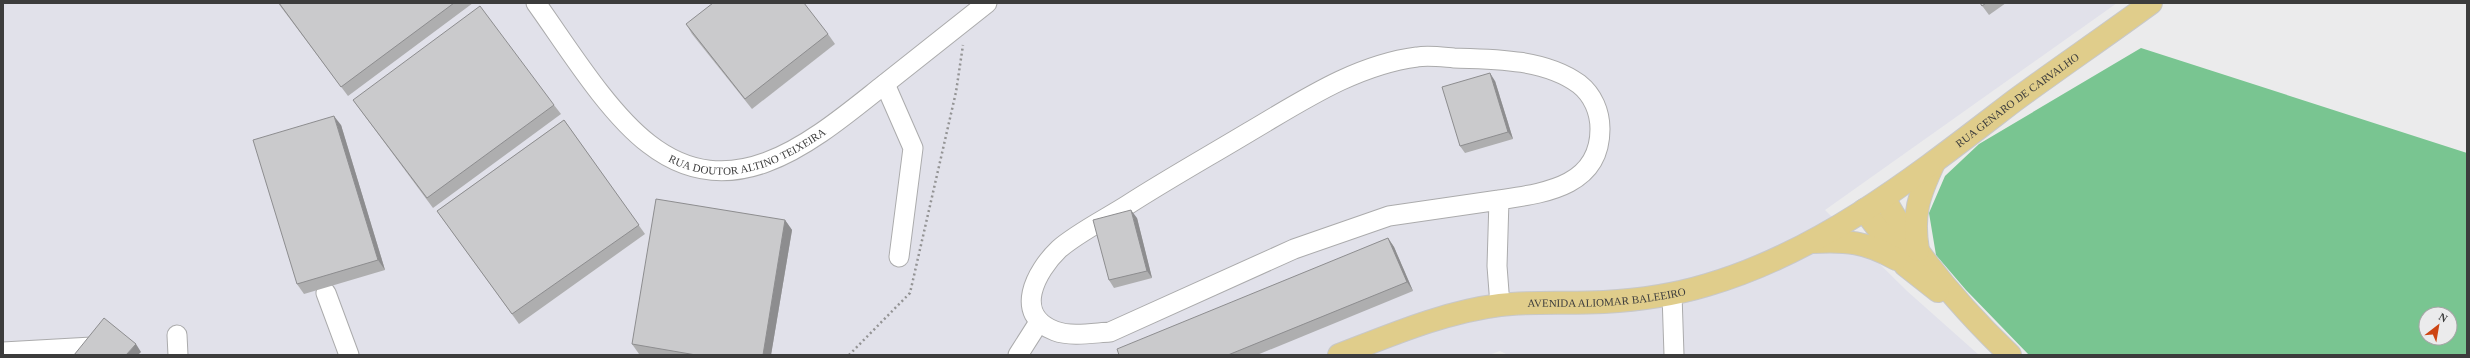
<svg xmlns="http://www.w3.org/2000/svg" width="2470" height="358" font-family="'Times New Roman',serif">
	<rect width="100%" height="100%" fill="#ebebec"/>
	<path fill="#e1e1ea" d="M3 3H2117L1825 210 1907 291 1979 355H1508L1500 351 1489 355H3Z"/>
	<path fill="#79c591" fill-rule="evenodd" d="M2141 48 2467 153V355H2029L1966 290 1936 255 1929 213 1945 176 1979 144ZM2426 314H2450V338H2426Z"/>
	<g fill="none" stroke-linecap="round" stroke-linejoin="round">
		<defs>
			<g id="minor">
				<path id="s1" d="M536 3C567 46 607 112 649 144 734 210 814 140 881 87 916 59 952 31 987 3"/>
				<path d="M885 84 913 148 899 257"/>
				<path d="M1499 200 1389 216 1294 249 1110 332C1093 333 1071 337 1055 331 1012 315 1036 271 1059 249 1077 233 1109 217 1129 204 1168 179 1209 156 1249 132 1302 101 1355 65 1417 57 1428 55 1442 57 1454 58 1494 59 1545 59 1579 84 1593 95 1600 112 1600 129 1600 187 1544 193 1499 200L1497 266 1500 305"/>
				<path d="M326 293 349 355"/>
				<path d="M1672 294 1674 355"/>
				<path d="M177 335 178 355"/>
				<path d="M3 352 92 347"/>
				<path d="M1018 355 1039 322"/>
			</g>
			<g id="major">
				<path d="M1884 198C1917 257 1961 308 2010 355"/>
				<path d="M1864 210 1905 265 1938 291"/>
				<path d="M1812 242C1846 240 1867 242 1896 259"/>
				<path d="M1918 250C1912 214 1919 195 1934 163"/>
				<path id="s2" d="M1339 355C1391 335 1444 312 1500 305 1534 301 1570 304 1604 302 1639 300 1674 295 1707 285 1823 251 1920 173 2014 101 2059 68 2106 36 2151 3"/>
			</g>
		</defs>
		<use href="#minor" stroke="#ababac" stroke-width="21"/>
		<use href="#major" stroke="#c8c8c8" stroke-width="24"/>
		<path stroke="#939394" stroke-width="2.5" stroke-dasharray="2 3" stroke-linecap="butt" d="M849 355 910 293 956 92 963 45"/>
		<use href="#minor" stroke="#fff" stroke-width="19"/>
		<use href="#major" stroke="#e0cd8b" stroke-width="22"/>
	</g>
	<g fill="#aeaeaf">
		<path d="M278 3H473L348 96Z"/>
		<path d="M1980 3H2006L1989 15Z"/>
		<path d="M686 24 828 34 835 44 752 109 692 34Z"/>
		<path d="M1495 81 1513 139 1465 153 1460 146Z"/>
		<path d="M353 100 554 105 561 114 433 208Z"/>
		<path d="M564 120 645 234 519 324 437 211Z"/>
		<path d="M341 125 385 270 304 294 297 284Z"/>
		<path d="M1137 218 1152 278 1114 288 1109 280Z"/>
		<path d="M785 220 792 230 771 355H646L639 354 632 344Z"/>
		<path d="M1388 238 1394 247 1413 291 1257 355H1119Z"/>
	</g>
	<g fill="#8d8d8f">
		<path d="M1490 73 1495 81 1513 139 1508 132Z"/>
		<path d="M334 116 341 125 385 270 378 260Z"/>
		<path d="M1131 210 1137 218 1152 278 1147 271Z"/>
		<path d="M785 220 792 230 771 355H763Z"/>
		<path d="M1388 238 1394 247 1413 291 1407 282Z"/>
		<path d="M136 344 141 352 138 355H126Z"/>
	</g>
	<g fill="#cacacc" stroke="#8d8d8f">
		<path d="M279 3H454L341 87Z"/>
		<path d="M713 3H804L828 34 745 99 686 24Z"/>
		<path d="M1980 3H1986L1982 6Z"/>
		<path d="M480 6 554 105 427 198 353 100Z"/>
		<path d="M1490 73 1508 132 1460 146 1442 87Z"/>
		<path d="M334 116 378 260 297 284 253 140Z"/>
		<path d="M564 120 639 225 512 314 437 211Z"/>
		<path d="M656 199 785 220 763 355H696L632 344Z"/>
		<path d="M1131 210 1147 271 1109 280 1093 220Z"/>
		<path d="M1388 238 1407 282 1228 355H1119L1117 349Z"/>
		<path d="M104 318 136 344 126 355H74Z"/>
	</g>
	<g text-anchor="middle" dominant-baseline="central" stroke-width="3.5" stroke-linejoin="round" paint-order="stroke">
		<g font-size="11" fill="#3c3c3c" stroke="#ebebec">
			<text stroke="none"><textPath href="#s2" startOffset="741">RUA GENARO DE CARVALHO</textPath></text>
			<text stroke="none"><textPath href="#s1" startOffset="289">RUA DOUTOR ALTINO TEIXEIRA</textPath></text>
			<text stroke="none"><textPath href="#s2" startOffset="276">AVENIDA ALIOMAR BALEEIRO</textPath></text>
		</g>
	</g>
	<rect width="2470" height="358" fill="none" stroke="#3c3c3c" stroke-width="8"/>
	<g transform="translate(2438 326) rotate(31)"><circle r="19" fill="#ebebec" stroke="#a5a5a6"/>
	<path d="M0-3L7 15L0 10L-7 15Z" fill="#cd4513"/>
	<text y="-6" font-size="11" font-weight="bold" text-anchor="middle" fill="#3c3c3c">N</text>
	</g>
</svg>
